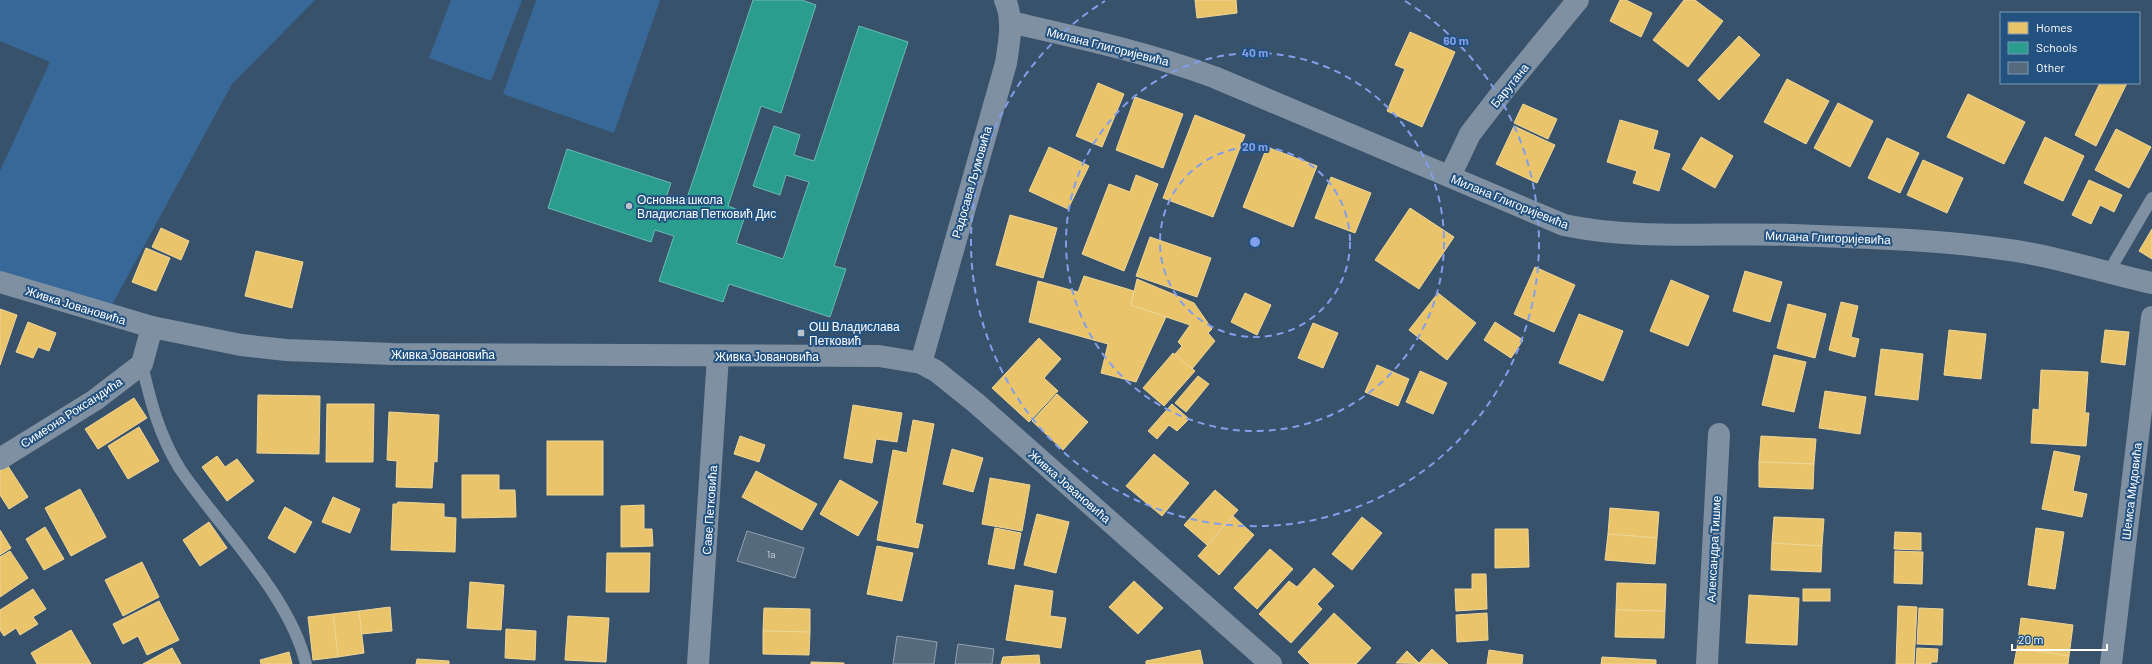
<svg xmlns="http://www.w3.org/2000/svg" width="2152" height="664" font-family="Barlow,sans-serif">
	<rect width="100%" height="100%" fill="#38526b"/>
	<g fill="#386897">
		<path d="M0 0H315L232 84 107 314 0 282V171L50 62 0 41Z"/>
		<path d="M451 0H522L491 81 429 58Z"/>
		<path d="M536 0H660L614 133 503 94Z"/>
	</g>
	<g fill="#e9c46a" stroke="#f0d697">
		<path d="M1195 0H1236L1237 13 1197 18Z"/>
		<path d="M1620 0H1626L1652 13 1641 37 1610 21Z"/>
		<path d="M1684 0H1695L1723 21 1688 67 1653 40Z"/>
		<path d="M1410 32 1455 52 1422 127 1387 111 1405 69 1395 65Z"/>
		<path d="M1739 36 1760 55 1719 100 1698 80Z"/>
		<path d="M1787 79 1829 101 1806 144 1764 122Z"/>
		<path d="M1098 83 1124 94 1102 147 1076 136Z"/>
		<path d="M2100 83H2127L2096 146 2075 135Z"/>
		<path d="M1968 94 2025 122 2004 164 1947 137Z"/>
		<path d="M1135 97 1183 114 1163 168 1116 150Z"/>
		<path d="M1838 103 1873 121 1850 167 1814 148Z"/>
		<path d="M1523 104 1557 119 1548 139 1514 123Z"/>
		<path d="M1195 115 1245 135 1213 217 1163 198Z"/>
		<path d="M1620 120 1658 131 1653 149 1670 154 1659 191 1633 183 1637 171 1607 162Z"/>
		<path d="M1514 126 1555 145 1537 183 1496 164Z"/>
		<path d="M2116 129 2151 147 2129 188 2095 170Z"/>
		<path d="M1701 137 1733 156 1715 188 1682 169Z"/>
		<path d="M2045 137 2084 156 2063 201 2024 183Z"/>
		<path d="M1887 138 1919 153 1900 193 1868 178Z"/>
		<path d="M1049 147 1089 166 1068 209 1029 191Z"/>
		<path d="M1267 147 1317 166 1293 227 1243 207Z"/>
		<path d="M1923 160 1963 178 1947 213 1907 195Z"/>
		<path d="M1136 175 1158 184 1124 271 1082 254 1109 184 1130 192Z"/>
		<path d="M1331 177 1371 193 1355 233 1315 218Z"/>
		<path d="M2089 180 2122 195 2114 212 2100 205 2091 224 2072 215Z"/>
		<path d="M1410 208 1454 237 1419 289 1375 260Z"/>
		<path d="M1010 215 1057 228 1043 278 996 265Z"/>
		<path d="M161 228 189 241 181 260 152 247Z"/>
		<path d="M2152 229V259L2139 251Z"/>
		<path d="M1150 237 1211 258 1197 297 1136 276Z"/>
		<path d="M146 248 170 258 156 291 132 282Z"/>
		<path d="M256 251 303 262 292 308 245 296Z"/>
		<path d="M1535 267 1575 285 1554 332 1514 314Z"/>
		<path d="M1745 271 1782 282 1770 322 1733 311Z"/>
		<path d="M1084 276 1134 291 1131 305 1166 317 1136 382 1101 373 1108 344 1029 322 1038 281 1078 292Z"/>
		<path d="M1137 279 1194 303 1212 329 1208 333 1215 341 1192 369 1175 354 1182 346 1178 342 1190 325 1131 305Z"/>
		<path d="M1671 280 1709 296 1688 346 1650 331Z"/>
		<path d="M1245 293 1271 305 1257 335 1231 322Z"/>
		<path d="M1438 293 1476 323 1447 360 1409 330Z"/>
		<path d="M1841 302 1858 306 1851 337 1859 339 1855 357 1829 350Z"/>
		<path d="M1788 304 1826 314 1815 358 1777 348Z"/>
		<path d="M0 309 17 315 0 365Z"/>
		<path d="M1579 314 1623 331 1603 381 1559 363Z"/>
		<path d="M28 322 56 333 49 351 38 347 33 358 16 352Z"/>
		<path d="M1495 322 1523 340 1511 358 1484 340Z"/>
		<path d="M1313 323 1338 333 1323 368 1298 358Z"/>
		<path d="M1949 330 1986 334 1981 379 1944 375Z"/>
		<path d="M2105 330 2129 332 2125 365 2101 362Z"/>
		<path d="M1039 338 1061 359 1044 378 1058 391 1029 422 992 388Z"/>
		<path d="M1881 349 1923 354 1918 400 1875 395Z"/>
		<path d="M1173 353 1195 371 1164 406 1143 388Z"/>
		<path d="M1774 355 1806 362 1794 412 1762 405Z"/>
		<path d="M1377 365 1409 379 1398 406 1365 392Z"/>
		<path d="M2041 370 2088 372 2085 413H2089L2086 446 2031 443 2033 409 2039 410Z"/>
		<path d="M1420 371 1447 383 1433 414 1406 402Z"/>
		<path d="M1198 376 1209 384 1186 412 1175 403Z"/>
		<path d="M1825 391 1866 397 1860 434 1819 428Z"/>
		<path d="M1057 394 1088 422 1063 450 1032 421Z"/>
		<path d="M258 395 320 396 319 454 257 453Z"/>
		<path d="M134 398 147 418 98 449 85 429Z"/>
		<path d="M327 404H374L373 462H326Z"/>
		<path d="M1172 404 1189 419 1177 431 1169 425 1157 439 1148 431Z"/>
		<path d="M853 405 902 413 897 442 876 439 872 463 844 458Z"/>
		<path d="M389 412 439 415 437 462 434 461 432 488 396 487 397 461 387 460Z"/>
		<path d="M913 420 934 424 915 523 923 525 918 548 877 540 893 450 907 453Z"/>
		<path d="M139 427 159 461 128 479 108 446Z"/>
		<path d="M740 436 765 445 759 462 734 454Z"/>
		<path d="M1761 436 1816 439 1814 464 1759 462Z"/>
		<rect x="547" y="441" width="56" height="54"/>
		<path d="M952 449 983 458 973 492 943 484Z"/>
		<path d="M2054 451 2080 456 2073 491 2087 494 2082 517 2042 509Z"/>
		<path d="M1154 454 1189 483 1162 516 1126 486Z"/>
		<path d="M217 456 225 467 237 459 254 481 227 501 202 467Z"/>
		<path d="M4 460 28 497 9 509 0 495V463Z"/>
		<path d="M1759 462 1814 464 1813 489 1759 487Z"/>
		<path d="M756 471 817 504 802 530 742 497Z"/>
		<path d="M462 475H499V490H515L516 517 462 518Z"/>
		<path d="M990 478 1030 485 1022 531 982 524Z"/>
		<path d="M840 480 878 502 858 536 820 514Z"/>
		<path d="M80 489 106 537 71 556 45 508Z"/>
		<path d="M1215 490 1238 510 1207 545 1184 525Z"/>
		<path d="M333 497 360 509 350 533 322 522Z"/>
		<path d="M398 502 444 504V517L456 518 455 552 391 550 393 504H397Z"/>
		<path d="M644 505V529H652L653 546 621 547V506Z"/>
		<path d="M285 507 312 522 295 553 268 538Z"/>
		<path d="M1610 508 1659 512 1657 538 1608 534Z"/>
		<path d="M1037 514 1069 522 1056 573 1024 565Z"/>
		<path d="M1233 516 1254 535 1219 575 1198 556Z"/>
		<path d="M1362 517 1382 533 1352 570 1332 554Z"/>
		<path d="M1774 517 1824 519 1822 546 1772 543Z"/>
		<path d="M209 522 227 548 200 566 183 540Z"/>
		<path d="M45 527 64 559 44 570 26 539Z"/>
		<path d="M995 528 1021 533 1014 569 988 564Z"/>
		<path d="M2036 528 2064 532 2055 589 2028 585Z"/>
		<path d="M1495 529H1528L1529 567 1495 568Z"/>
		<path d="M0 530 11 548 0 555Z"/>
		<path d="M1895 532 1921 533V550L1894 549Z"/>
		<path d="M1608 534 1657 538 1655 564 1605 560Z"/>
		<path d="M1772 543 1822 546 1821 572 1771 570Z"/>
		<path d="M877 546 913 553 902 601 867 594Z"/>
		<path d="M1270 549 1293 569 1257 609 1234 588Z"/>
		<path d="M10 551 28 578 0 597V557Z"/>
		<path d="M1895 551 1923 552 1922 584 1894 583Z"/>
		<path d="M607 553H650L649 592H606Z"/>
		<path d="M142 562 159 597 123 616 105 580Z"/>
		<path d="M1314 568 1334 586 1317 604 1322 609 1291 643 1259 614 1289 581 1297 587Z"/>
		<path d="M1472 574H1486L1487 609 1456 611 1455 589H1472Z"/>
		<path d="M1134 581 1163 608 1138 634 1109 607Z"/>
		<path d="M470 582 504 585 501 630 467 628Z"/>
		<path d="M1617 583 1666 584 1665 611 1616 610Z"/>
		<path d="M1015 585 1053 591 1050 616 1066 618 1061 648 1006 640Z"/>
		<path d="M33 589 46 609 33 617 38 624 20 635 16 628 4 636 0 630V610Z"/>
		<rect x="1803" y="589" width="27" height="12"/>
		<path d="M1749 595 1799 598 1797 645 1746 643Z"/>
		<path d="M159 601 179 640 147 655 138 636 123 644 113 624Z"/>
		<path d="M1898 606 1917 607 1914 664H1896Z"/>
		<path d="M390 607 392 631 361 634 359 611Z"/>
		<path d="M764 608 810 609V632L763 631Z"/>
		<path d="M1919 608 1943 609 1942 645 1917 644Z"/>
		<path d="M1616 610 1665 611 1664 638 1615 637Z"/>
		<path d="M359 611 364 653 338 657 333 614Z"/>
		<path d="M1334 613 1371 648 1356 664H1310L1298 652Z"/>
		<path d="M1487 613 1488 640 1457 642 1456 615Z"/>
		<path d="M333 614 338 657 313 660 308 617Z"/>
		<path d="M568 616 609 618 606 662 565 660Z"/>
		<path d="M2021 618 2073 625 2069 656 2017 648Z"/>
		<path d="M506 629 536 631 535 660 505 658Z"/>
		<path d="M71 630 91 664H37L31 653Z"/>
		<path d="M763 631 810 632 809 655 763 654Z"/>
		<path d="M172 648 181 664H143Z"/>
		<path d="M1917 648 1938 649 1937 662H1931V664H1916Z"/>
		<path d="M2017 648 2069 656 2068 664H2014Z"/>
		<path d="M1432 649 1448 664 1396 663 1407 651 1419 663Z"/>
		<path d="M1200 650 1203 664H1146V661Z"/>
		<path d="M1489 650 1523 655 1522 664H1487Z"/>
		<path d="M289 652 292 664H261L260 660Z"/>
		<path d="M1039 655 1040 664H1001L1003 657Z"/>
		<path d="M1602 657 1656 660V664H1601Z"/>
		<path d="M417 659 449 661V664H416Z"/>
		<path d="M811 662 844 663V664H811Z"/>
	</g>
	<path fill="#2a9d8f" stroke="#6abab1" d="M753 0H802L816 5 781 113 761 106 728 206 746 213 736 243 783 259 809 182 786 175 780 195 753 186 774 126 800 135 794 155 814 161 859 26 908 42 834 266 846 269 830 317 729 284 723 302 659 281 674 236 655 230 651 242 548 208 567 149 671 183 667 195 686 201Z"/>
	<g fill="#566a7e" stroke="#92a1b0">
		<path d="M747 531 804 548 795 578 737 561Z"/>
		<path d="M897 636 937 642 934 664H893Z"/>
		<path d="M958 644 994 649 992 664H955Z"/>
	</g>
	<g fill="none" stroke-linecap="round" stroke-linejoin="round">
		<g stroke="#7e90a1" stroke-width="12">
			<path d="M2108 273 2152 198"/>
			<path d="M142 364C150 401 160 437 180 469 220 528 290 595 306 664"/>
		</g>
		<g stroke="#7e90a1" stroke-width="22">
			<path d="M1010 22C1080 38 1146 52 1214 77L1564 225C1639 241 1717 232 1793 235 1863 238 1933 239 2002 249 2052 255 2102 272 2152 283"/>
			<path d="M1450 176 1470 134 1504 90 1578 0"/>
			<path d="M0 282 152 327 241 345 286 350 393 354 879 356 921 363 936 371 976 403 1271 664"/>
			<path d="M921 363 1006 63C1009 43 1014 20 1005 0"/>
			<path d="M0 459 95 400 142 364 152 327"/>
			<path d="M698 664 718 356"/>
			<path d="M1707 664 1719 434"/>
			<path d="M2111 664 2152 317"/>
		</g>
	</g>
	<g fill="none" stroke="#839eea" stroke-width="2" stroke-dasharray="7 5">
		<circle cx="1255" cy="242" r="95"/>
		<circle cx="1255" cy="242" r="189"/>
		<path d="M1405 1A284 284 0 1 1 1105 1"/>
	</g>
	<g fill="#b9c2cb" stroke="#235280" stroke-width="1.5">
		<circle cx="629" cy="206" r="4"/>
		<rect x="797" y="329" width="8" height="8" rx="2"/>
	</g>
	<g text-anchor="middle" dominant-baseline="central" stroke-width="4" stroke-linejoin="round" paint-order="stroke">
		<g font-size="10" fill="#d5dadf">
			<text x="771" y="554">1a</text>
		</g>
		<g font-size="12" fill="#fff" stroke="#235280">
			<text transform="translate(1108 46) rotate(14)">Милана Глигоријевића</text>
			<text transform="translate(1509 85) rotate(-51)">Барутана</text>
			<text transform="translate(971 182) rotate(-74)">Радосава Љумовића</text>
			<text transform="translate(1510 201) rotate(22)">Милана Глигоријевића</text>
			<text transform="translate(1828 237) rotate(2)">Милана Глигоријевића</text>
			<text transform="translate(76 305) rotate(17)">Живка Јовановића</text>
			<text x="443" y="354">Живка Јовановића</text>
			<text x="767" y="356">Живка Јовановића</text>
			<text transform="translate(71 412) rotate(-33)">Симеона Роксандића</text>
			<text transform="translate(1070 486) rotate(41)">Живка Јовановића</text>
			<text transform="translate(2131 491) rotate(-83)">Шемса Мидовића</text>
			<text transform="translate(709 510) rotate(-86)">Саве Петковића</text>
			<text transform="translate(1713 549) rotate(-87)">Александра Тишме</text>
		</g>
		<g font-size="12" fill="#fff" stroke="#235280" text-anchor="start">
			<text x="637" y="199">Основна школа<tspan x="637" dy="14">Владислав Петковић Дис</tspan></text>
			<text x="809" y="326">ОШ Владислава<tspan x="809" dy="14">Петковић</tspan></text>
		</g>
	</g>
	<circle cx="1255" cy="242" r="6" fill="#839eea" stroke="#235280" stroke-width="2"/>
	<g font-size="12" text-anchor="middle" font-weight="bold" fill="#839eea" stroke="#235280" stroke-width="4" stroke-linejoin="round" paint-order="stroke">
		<text x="1456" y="45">60 m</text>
		<text x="1255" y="57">40 m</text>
		<text x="1255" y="151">20 m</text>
	</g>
	<rect x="2000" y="12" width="140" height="72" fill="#235280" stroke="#7b97b3"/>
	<rect x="2008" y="22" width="20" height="12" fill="#e9c46a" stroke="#7b97b3"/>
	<text x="2036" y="32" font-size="12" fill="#ffffff">Homes</text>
	<rect x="2008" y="42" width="20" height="12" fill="#2a9d8f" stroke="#7b97b3"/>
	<text x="2036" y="52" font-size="12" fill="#ffffff">Schools</text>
	<rect x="2008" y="62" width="20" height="12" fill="#566a7e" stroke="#7b97b3"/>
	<text x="2036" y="72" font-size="12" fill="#ffffff">Other</text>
	<path d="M2012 644v6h95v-6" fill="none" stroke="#ffffff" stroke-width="2"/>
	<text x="2018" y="644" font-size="12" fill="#ffffff" stroke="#235280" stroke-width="3" paint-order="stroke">20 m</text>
</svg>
